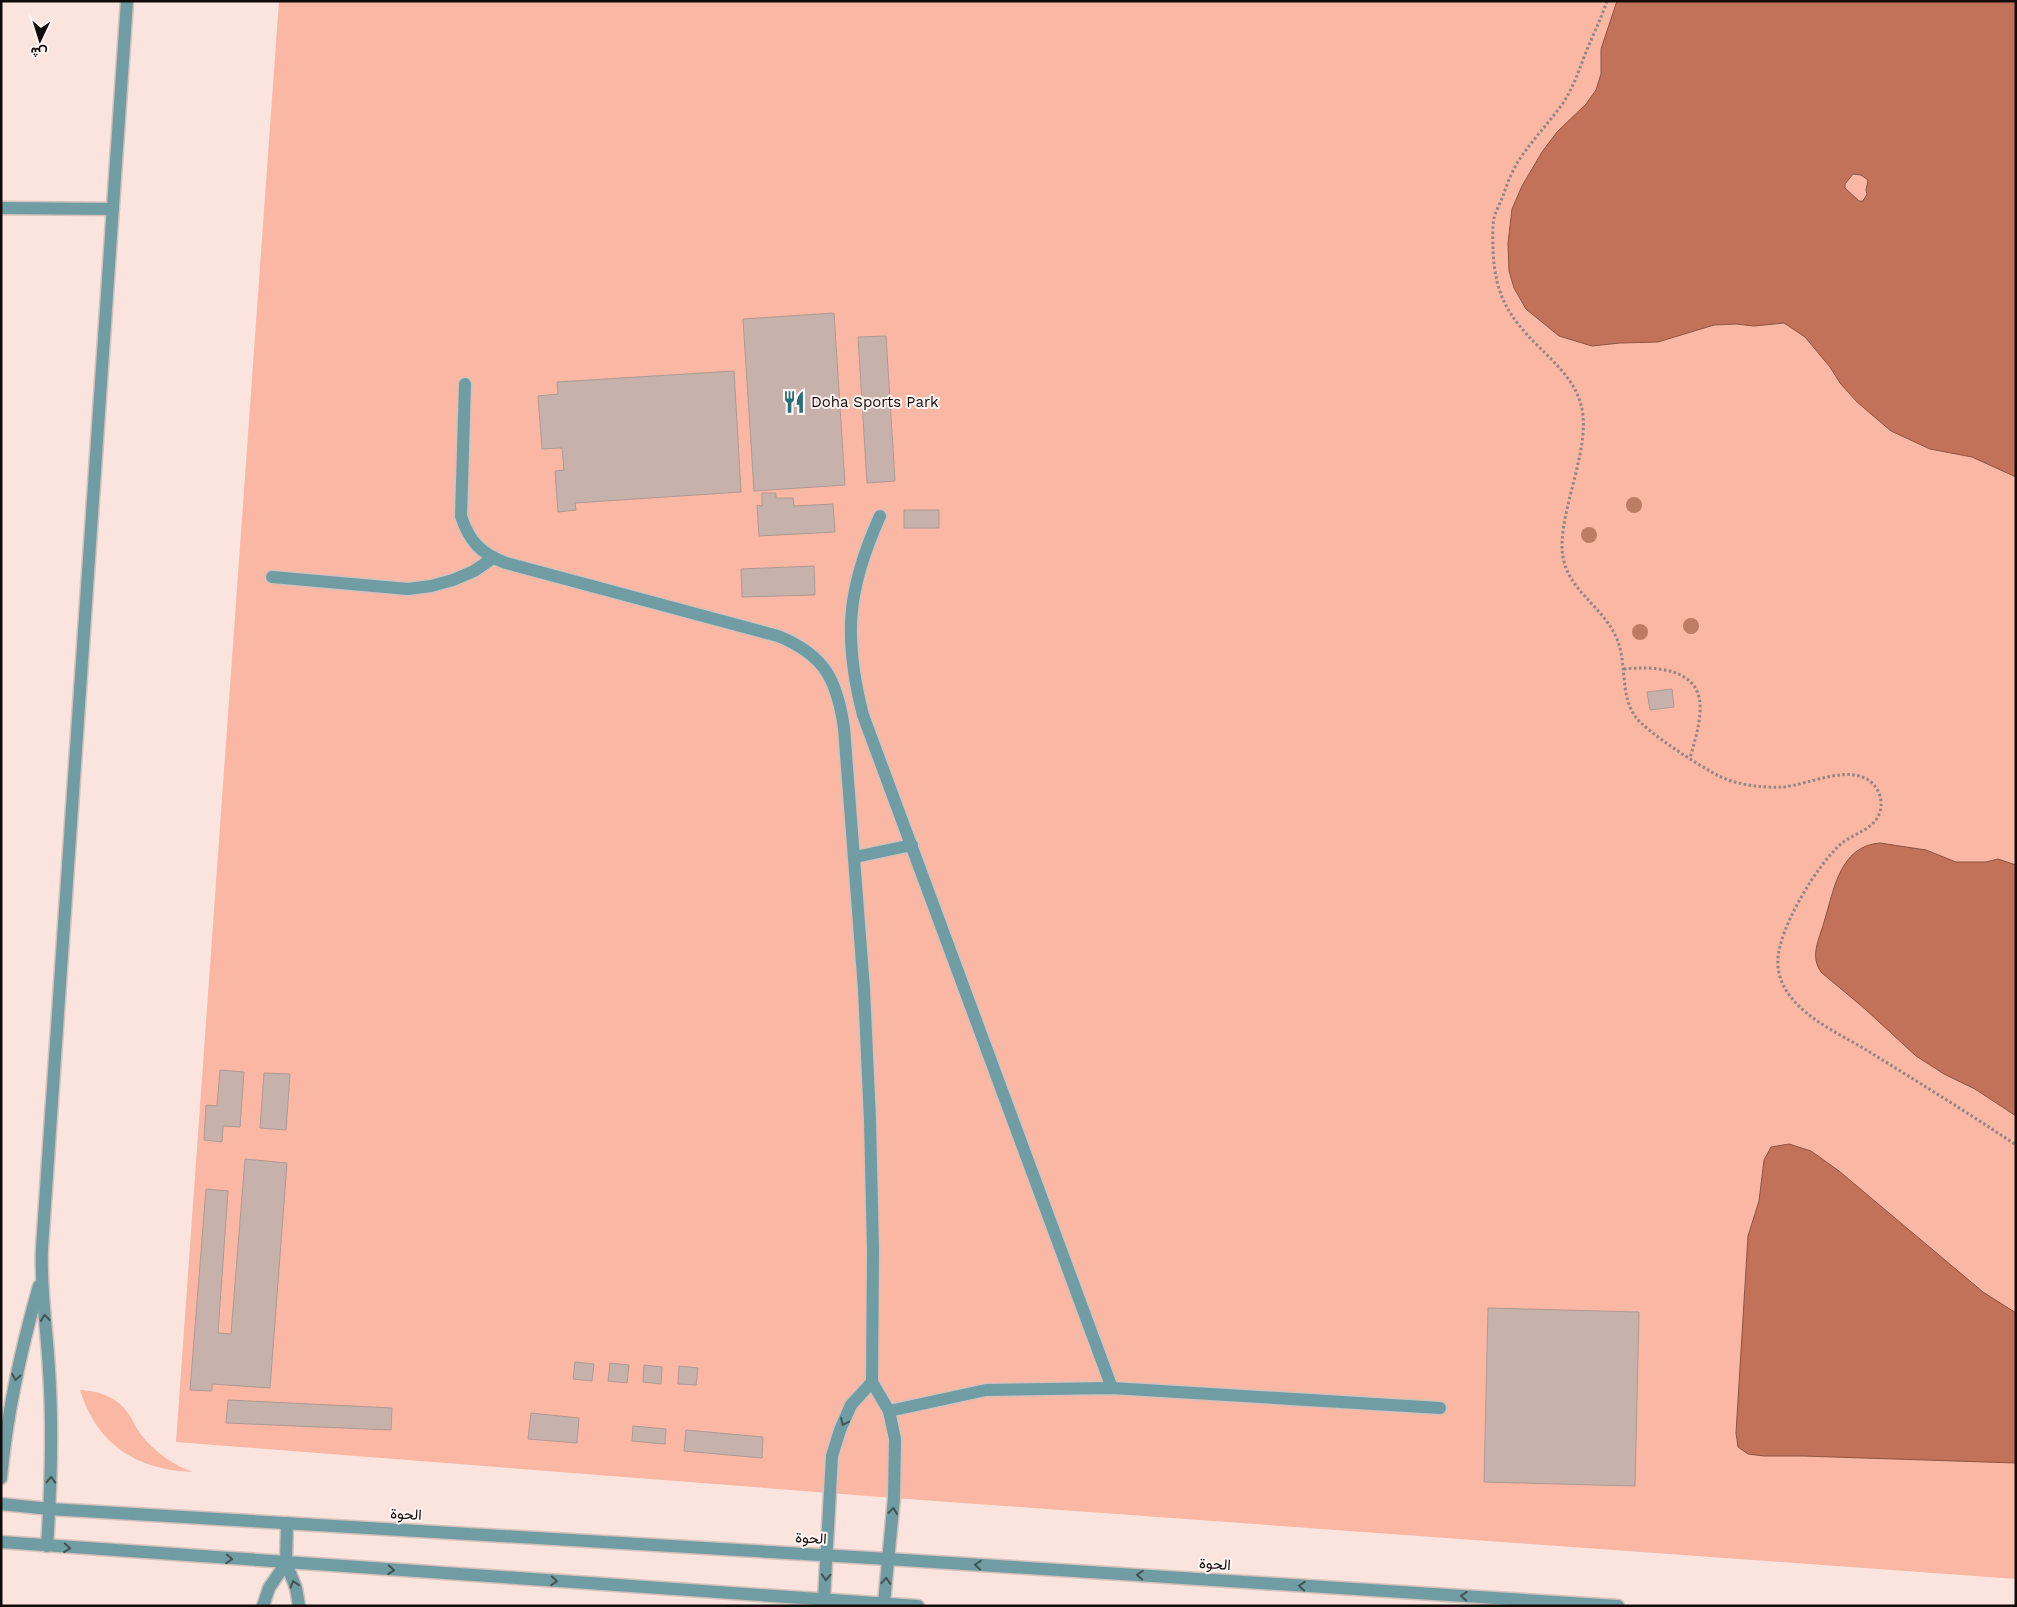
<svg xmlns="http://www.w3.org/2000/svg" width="2017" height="1607" font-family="'Work Sans',Vazirmatn,sans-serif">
	<rect width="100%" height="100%" fill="#fae4dd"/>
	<g fill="#fab7a4">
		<path d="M279 1H2016V1579L894 1498 176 1442Z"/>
		<path d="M80 1390C101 1391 119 1398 130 1416 134 1423 137 1430 142 1436 156 1453 173 1465 193 1472 137 1470 97 1445 80 1390Z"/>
	</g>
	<g fill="#c3725a" stroke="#8e5342" fill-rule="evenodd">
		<path d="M1617 1H2016V477L1972 457 1930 449 1891 431 1857 402 1840 383 1830 367 1805 337 1784 323 1754 326 1736 324 1714 325 1658 342 1620 343 1592 346 1559 336 1526 309 1514 288 1509 271 1508 243 1512 209 1522 186 1542 152 1557 132 1586 104 1596 90 1601 74V49ZM1853 174 1861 175 1868 180 1866 190 1867 194 1863 201H1859L1845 188V184Z"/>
		<path d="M1880 843 1926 850 1956 862H1986L1998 859 2016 865V1116L1975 1089 1944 1074 1916 1056 1865 1009 1822 973C1809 957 1819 940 1824 922 1834 891 1839 846 1880 843Z"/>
		<path d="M1789 1144 1811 1151 1839 1171 1983 1292 2016 1313V1463L1803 1456H1764L1748 1454 1738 1447 1736 1433 1748 1236 1759 1201 1764 1160 1771 1147Z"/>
	</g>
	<g fill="#c6b1ab" stroke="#af9a94">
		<path d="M834 313 845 485 754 491 743 319Z"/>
		<path d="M886 336 895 481 867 483 858 337Z"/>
		<path d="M734 371 741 492 575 503 576 510 558 512 555 471 564 470 562 448 542 449 538 396 558 394 557 382Z"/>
		<path d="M762 493H776V498H793L794 506 833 504 835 532 759 536 757 505 762 506Z"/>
		<rect x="904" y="510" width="35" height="18"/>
		<path d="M814 566 815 595 742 597 741 569Z"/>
		<path d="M1672 689 1674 707 1650 710 1647 692Z"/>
		<path d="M220 1070 244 1072 240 1127 223 1126 222 1142 204 1140 206 1105 217 1106Z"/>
		<path d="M264 1073 290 1074 286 1130 260 1128Z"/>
		<path d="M245 1159 287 1163 270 1388 212 1384V1391L190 1390 206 1189 228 1191 218 1333 231 1334Z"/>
		<path d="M1488 1308 1639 1312 1635 1486 1484 1482Z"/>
		<path d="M575 1362 594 1364 592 1381 573 1379Z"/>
		<path d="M610 1363 629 1365 627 1383 608 1381Z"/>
		<path d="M644 1365 662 1367 661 1384 643 1382Z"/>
		<path d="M679 1366 698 1368 696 1385 678 1384Z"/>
		<path d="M228 1400 392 1408 391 1430 226 1423Z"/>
		<path d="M531 1413 579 1418 577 1443 528 1439Z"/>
		<path d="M633 1426 666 1429 665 1444 632 1441Z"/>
		<path d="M686 1430 763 1437 762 1458 684 1451Z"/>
	</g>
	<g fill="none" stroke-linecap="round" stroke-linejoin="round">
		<defs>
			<g id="lane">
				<path d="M1 208 113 209"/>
				<path d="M465 384 461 516C469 541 481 554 506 563L778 636C825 655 837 680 844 728L864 989 870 1120 873 1251 872 1382 889 1411 895 1439 894 1498 884 1603"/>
				<path d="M880 516C847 589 843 637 863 715L1112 1388"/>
				<path d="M272 577 408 589 431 586 453 580 474 571 493 558"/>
				<path d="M855 857 912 845"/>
				<path d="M889 1411 986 1390 1112 1388 1440 1408"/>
				<path d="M1 1478C7 1412 21 1349 39 1286"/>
				<path d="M47 1546C51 1488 53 1429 49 1370 47 1329 40 1289 42 1248L127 1"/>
				<path d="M824 1599 832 1456 840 1430 851 1405 872 1382"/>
			</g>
			<g id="street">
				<path d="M1 1504 50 1509 888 1559 1618 1606"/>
				<path d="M287 1523 286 1563 296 1588 299 1606"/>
				<path d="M1 1542 918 1606"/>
				<path d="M263 1606 269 1588 286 1563"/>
			</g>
		</defs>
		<use href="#lane" stroke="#d5c1bb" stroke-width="15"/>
		<use href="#street" stroke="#d5c1bb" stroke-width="15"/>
		<g stroke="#948581" stroke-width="3" stroke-dasharray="2.5 2.5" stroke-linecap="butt">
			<path d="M1607 1C1601 19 1593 35 1586 52 1579 70 1573 88 1563 103 1549 123 1532 140 1519 160 1512 171 1507 184 1503 196 1500 203 1496 211 1494 218 1492 228 1493 240 1493 250 1495 295 1508 316 1539 347 1556 364 1575 381 1581 405 1592 444 1562 503 1562 546 1562 589 1602 603 1617 639 1627 663 1620 695 1635 716 1646 732 1701 767 1719 776 1737 785 1762 788 1782 787 1808 786 1860 757 1878 791 1883 800 1882 813 1875 821 1867 831 1852 835 1842 843 1818 863 1779 928 1778 959 1777 972 1782 986 1790 996 1809 1021 1842 1035 1868 1051 1918 1082 1967 1112 2016 1145"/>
			<path d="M1624 669C1651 666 1698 667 1700 704 1701 722 1695 740 1690 758"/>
		</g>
		<use href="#lane" stroke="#709da4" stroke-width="12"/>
		<use href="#street" stroke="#709da4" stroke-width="12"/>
	</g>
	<g fill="#bc7c66">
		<circle cx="1634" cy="505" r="8"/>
		<circle cx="1589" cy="535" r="8"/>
		<circle cx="1691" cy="626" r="8"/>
		<circle cx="1640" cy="632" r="8"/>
	</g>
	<defs><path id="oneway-chevron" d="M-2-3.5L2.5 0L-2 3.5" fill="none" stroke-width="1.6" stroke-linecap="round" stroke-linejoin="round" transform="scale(1.25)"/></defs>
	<g stroke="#405456">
		<use href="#oneway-chevron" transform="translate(45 1318) rotate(-96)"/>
		<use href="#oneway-chevron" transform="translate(16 1377) rotate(100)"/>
		<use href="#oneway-chevron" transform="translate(844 1422) rotate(115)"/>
		<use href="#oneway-chevron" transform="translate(51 1480) rotate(-88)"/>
		<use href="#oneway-chevron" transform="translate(893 1511) rotate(-84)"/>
		<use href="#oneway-chevron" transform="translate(67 1548) rotate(4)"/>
		<use href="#oneway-chevron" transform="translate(229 1559) rotate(4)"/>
		<use href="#oneway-chevron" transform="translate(978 1565) rotate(-176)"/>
		<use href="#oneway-chevron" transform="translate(391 1570) rotate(4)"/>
		<use href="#oneway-chevron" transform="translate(1140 1575) rotate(-176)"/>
		<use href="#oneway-chevron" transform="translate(826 1577) rotate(93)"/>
		<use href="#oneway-chevron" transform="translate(554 1581) rotate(4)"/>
		<use href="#oneway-chevron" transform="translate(886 1581) rotate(-86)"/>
		<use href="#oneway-chevron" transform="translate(294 1584) rotate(-107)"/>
		<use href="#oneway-chevron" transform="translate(1302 1586) rotate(-176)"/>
		<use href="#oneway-chevron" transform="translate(1464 1596) rotate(-176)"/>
	</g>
	<defs>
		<symbol id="restaurant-bare" viewBox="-9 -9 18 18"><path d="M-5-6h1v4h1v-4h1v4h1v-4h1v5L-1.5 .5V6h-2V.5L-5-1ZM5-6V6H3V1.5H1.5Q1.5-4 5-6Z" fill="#266f7a" stroke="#fdf4f1" stroke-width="2.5" paint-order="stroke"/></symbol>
	</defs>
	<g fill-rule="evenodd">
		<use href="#restaurant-bare" x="778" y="386" width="32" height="32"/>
	</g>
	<g text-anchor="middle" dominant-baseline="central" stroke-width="4" stroke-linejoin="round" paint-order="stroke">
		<g font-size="15" fill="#110b09" stroke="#fdf4f1" text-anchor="start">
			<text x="811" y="402">Doha Sports Park</text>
		</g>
		<g font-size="15" fill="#110b09" stroke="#fdf4f1">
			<text transform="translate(406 1514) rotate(3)">الحوة</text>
			<text transform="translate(811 1538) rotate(3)">الحوة</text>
			<text transform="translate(1215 1564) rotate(4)">الحوة</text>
		</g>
	</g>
	<rect width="2017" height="1607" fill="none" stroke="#110b09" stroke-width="5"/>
	<g transform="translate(40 40) rotate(184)" stroke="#fdf4f1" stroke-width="4" paint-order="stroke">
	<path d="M0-4L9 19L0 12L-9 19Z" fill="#110b09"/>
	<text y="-8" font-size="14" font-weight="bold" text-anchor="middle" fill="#110b09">ش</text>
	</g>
</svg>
